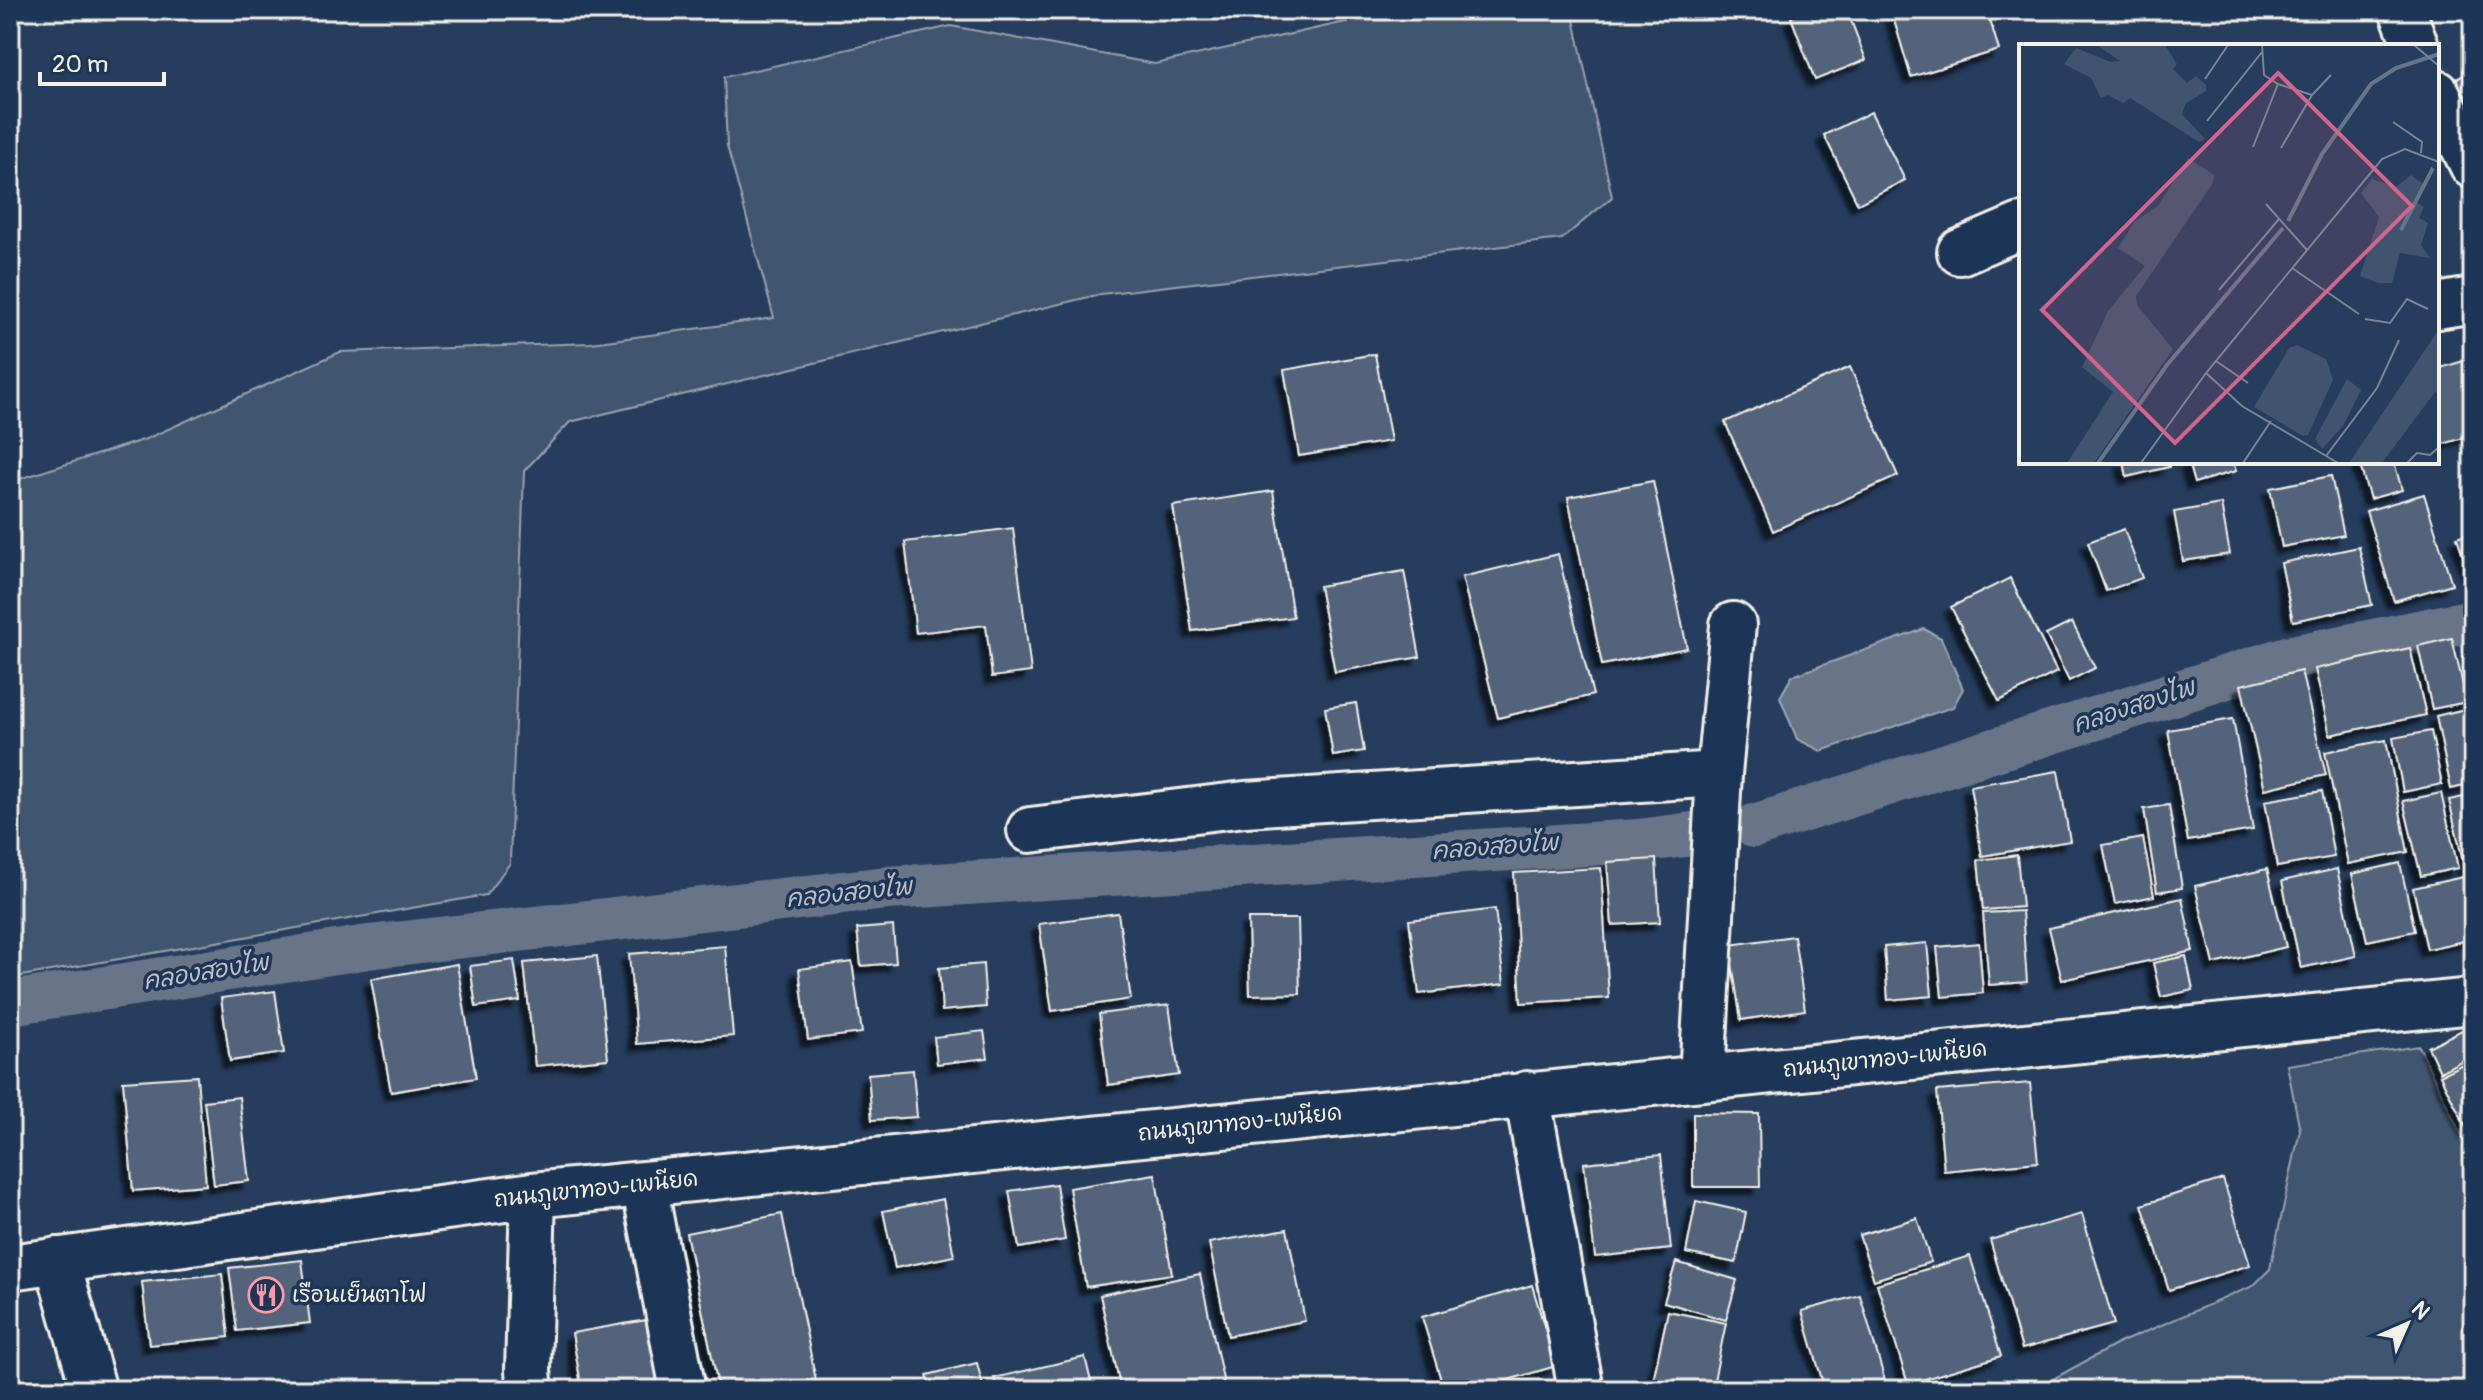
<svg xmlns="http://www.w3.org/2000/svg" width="2483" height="1400" font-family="Pangolin,'Playpen Sans Thai',sans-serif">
	<defs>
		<filter id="shadow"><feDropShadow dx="-7" dy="7" stdDeviation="2" flood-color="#0009"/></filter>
	</defs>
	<rect width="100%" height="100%" fill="#263d5d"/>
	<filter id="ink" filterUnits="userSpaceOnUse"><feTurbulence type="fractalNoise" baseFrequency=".0125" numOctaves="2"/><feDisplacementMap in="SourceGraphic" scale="16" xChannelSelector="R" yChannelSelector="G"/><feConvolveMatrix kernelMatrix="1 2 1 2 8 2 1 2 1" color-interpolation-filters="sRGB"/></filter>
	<g filter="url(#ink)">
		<g fill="#40546f" stroke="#9aa2ac" stroke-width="2">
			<path d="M1400 10H1572L1612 197 1562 239 1101 294 570 422 524 471 510 863 486 895 10 978V482L146 439 340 352 591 343 774 318 727 146 724 77 951 26 1155 64Z"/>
			<path d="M2419 1046 2473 1159V1390H2033L2117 1344 2253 1286 2270 1269 2300 1130 2287 1065Z"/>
		</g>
		<path fill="#677588" stroke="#9fa7ae" stroke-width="2" d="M1924 629 1941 638 1963 689 1953 707 1821 751 1797 739 1780 697 1792 676Z"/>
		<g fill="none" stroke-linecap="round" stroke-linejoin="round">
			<g stroke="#677588" stroke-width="44">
				<path d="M1754 826 2287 658 2473 621"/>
				<path d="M10 1003 368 947 887 888 1638 841 1693 834"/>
			</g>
		</g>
		<g fill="#52647b" stroke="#f4f1e8" stroke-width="2" filter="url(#shadow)">
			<path d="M1810 10H1847L1866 60 1815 80 1791 17Z"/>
			<path d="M1891 10H1987L1999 50 1911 77Z"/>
			<path d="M2473 70V110L2468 113 2451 82Z"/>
			<path d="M1871 112 1905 180 1858 204 1824 135Z"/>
			<path d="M1375 354 1391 441 1299 456 1284 370Z"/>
			<path d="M2470 359 2473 369V435L2437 446V369Z"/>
			<path d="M1850 367 1898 476 1773 531 1725 422Z"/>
			<path d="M2124 462H2168L2169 467 2127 477Z"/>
			<path d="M2188 462H2233L2236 471 2194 483Z"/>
			<path d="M2359 462H2394L2402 490 2370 499Z"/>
			<path d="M2331 476 2344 535 2282 547 2270 488Z"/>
			<path d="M1653 481 1687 648 1602 665 1568 497Z"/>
			<path d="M1273 491 1293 617 1192 631 1173 506Z"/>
			<path d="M2424 494 2452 584 2394 601 2366 511Z"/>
			<path d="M2221 504 2230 554 2183 561 2174 512Z"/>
			<path d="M1013 528 1031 672 992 677 986 625 916 633 905 542Z"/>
			<path d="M2124 529 2142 578 2106 591 2088 542Z"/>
			<path d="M2473 531V582H2472L2457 537Z"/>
			<path d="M2359 547 2372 605 2293 621 2281 563Z"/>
			<path d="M1558 554 1593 695 1498 718 1462 577Z"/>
			<path d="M1404 571 1420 657 1335 672 1319 586Z"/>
			<path d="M2010 578 2057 672 1999 701 1951 607Z"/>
			<path d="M2072 622 2095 668 2069 681 2046 635Z"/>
			<path d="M2452 638 2467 702 2432 709 2418 646Z"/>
			<path d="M2410 648 2426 715 2330 735 2315 669Z"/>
			<path d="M2301 671 2326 775 2265 789 2241 685Z"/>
			<path d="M1356 703 1364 751 1333 756 1325 708Z"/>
			<path d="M2473 707V784L2451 789 2436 716Z"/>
			<path d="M2233 719 2253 830 2188 841 2168 730Z"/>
			<path d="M2431 731 2442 784 2403 792 2393 738Z"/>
			<path d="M2386 740 2408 852 2348 864 2325 752Z"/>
			<path d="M2058 771 2070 841 1982 856 1970 786Z"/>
			<path d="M2322 791 2334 857 2277 867 2265 801Z"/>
			<path d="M2441 793 2458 868 2421 876 2403 801Z"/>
			<path d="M2473 795V868L2465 870 2449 800Z"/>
			<path d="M2169 805 2182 888 2157 892 2144 809Z"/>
			<path d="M2143 838 2154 896 2115 904 2103 845Z"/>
			<path d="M2017 855 2022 907 1983 910 1978 860Z"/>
			<path d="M1656 859 1660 922 1612 925 1607 862Z"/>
			<path d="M2400 863 2415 931 2367 941 2352 874Z"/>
			<path d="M1601 868 1609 998 1521 1003 1514 873Z"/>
			<path d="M2267 869 2286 947 2214 964 2195 886Z"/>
			<path d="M2337 869 2356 956 2301 968 2282 881Z"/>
			<path d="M2463 877 2473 920V939L2427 949 2413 888Z"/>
			<path d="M2182 898 2193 951 2062 980 2049 928Z"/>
			<path d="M1495 909 1504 984 1419 994 1409 920Z"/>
			<path d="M2022 911 2027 982 1989 985 1983 913Z"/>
			<path d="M1118 913 1131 999 1052 1011 1039 924Z"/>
			<path d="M1248 919H1298L1300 994 1250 995Z"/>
			<path d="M893 926 896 963 861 966 857 929Z"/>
			<path d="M1794 936 1805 1010 1741 1020 1729 945Z"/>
			<path d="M1927 943 1932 996 1888 1000 1884 947Z"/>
			<path d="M1979 943 1983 993 1942 997 1937 947Z"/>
			<path d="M725 946 733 1036 637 1044 629 954Z"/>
			<path d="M597 956 608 1059 535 1066 524 963Z"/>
			<path d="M2186 956 2193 990 2161 997 2153 963Z"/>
			<path d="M514 960 520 1001 476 1007 470 966Z"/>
			<path d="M852 962 862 1033 808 1040 799 969Z"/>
			<path d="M457 964 476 1078 391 1092 371 979Z"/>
			<path d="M983 964 986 1007 942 1011 939 968Z"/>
			<path d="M275 991 284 1053 230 1061 221 998Z"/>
			<path d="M1169 1005 1179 1075 1108 1085 1099 1014Z"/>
			<path d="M2468 1027 2473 1038V1055L2440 1072 2428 1047Z"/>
			<path d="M984 1031 988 1058 937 1064 934 1037Z"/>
			<path d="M2473 1059V1141L2440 1075Z"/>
			<path d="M913 1070 917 1117 872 1120 868 1074Z"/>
			<path d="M197 1076 206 1185 133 1191 123 1081Z"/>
			<path d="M2030 1083 2038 1162 1944 1171 1937 1091Z"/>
			<path d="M239 1097 249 1181 214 1185 204 1101Z"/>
			<path d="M1693 1113 1759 1114 1760 1187H1693Z"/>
			<path d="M1661 1155 1671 1249 1595 1257 1584 1163Z"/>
			<path d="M1155 1174 1172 1274 1086 1287 1069 1188Z"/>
			<path d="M2223 1179 2250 1265 2169 1290 2142 1205Z"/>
			<path d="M1056 1184 1065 1240 1019 1248 1009 1191Z"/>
			<path d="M943 1199 954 1256 895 1268 883 1211Z"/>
			<path d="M1696 1201 1746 1212 1736 1263 1686 1253Z"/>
			<path d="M782 1214 818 1390H719L686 1233Z"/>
			<path d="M2082 1214 2114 1324 2022 1349 1990 1240Z"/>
			<path d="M1917 1218 1931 1262 1874 1280 1859 1235Z"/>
			<path d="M1287 1229 1305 1321 1228 1336 1209 1243Z"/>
			<path d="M1970 1256 2001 1356 1908 1384 1877 1284Z"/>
			<path d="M302 1260 310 1323 237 1331 229 1268Z"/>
			<path d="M1676 1262 1737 1280 1726 1320 1664 1302Z"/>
			<path d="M222 1274 229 1337 149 1345 142 1282Z"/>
			<path d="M1200 1274 1224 1384 1197 1390H1121L1100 1295Z"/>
			<path d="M1532 1285 1556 1366 1474 1390H1444L1422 1317Z"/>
			<path d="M1860 1295 1886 1384 1865 1390H1825L1802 1311Z"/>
			<path d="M1668 1311 1726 1323 1712 1390H1651Z"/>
			<path d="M652 1319 664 1390H582L572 1333Z"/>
			<path d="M1085 1357 1093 1390H997L994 1378Z"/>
			<path d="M977 1363 984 1390H931L927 1375Z"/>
		</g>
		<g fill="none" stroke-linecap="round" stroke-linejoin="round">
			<defs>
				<g id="minor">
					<path d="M2402 10 2416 46"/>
					<path d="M2437 93 2473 166"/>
					<path d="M1960 252 2021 226"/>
					<path d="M2437 306 2473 300"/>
					<path d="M1030 830 1245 804 1719 774"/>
					<path d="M1702 1077 1719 774 1733 625"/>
					<path d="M1527 1094 1581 1390"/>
					<path d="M644 1184 683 1390"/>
					<path d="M57 1260 92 1384"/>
					<path d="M10 1267 533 1195 2473 1001"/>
					<path d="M530 1390 528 1371 533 1195"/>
				</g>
			</defs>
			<use href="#minor" stroke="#f4f1e8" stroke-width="50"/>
			<use href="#minor" stroke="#1d3557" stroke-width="44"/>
		</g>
	</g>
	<defs>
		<symbol id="restaurant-ring" viewBox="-11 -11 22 22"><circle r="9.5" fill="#1d3557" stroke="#ff9aa2" stroke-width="1.5"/><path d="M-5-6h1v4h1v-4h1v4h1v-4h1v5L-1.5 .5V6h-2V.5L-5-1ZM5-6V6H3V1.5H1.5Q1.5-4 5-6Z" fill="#ff9aa2"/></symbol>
	</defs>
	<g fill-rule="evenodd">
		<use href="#restaurant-ring" x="246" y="1275" width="40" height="40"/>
	</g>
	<g text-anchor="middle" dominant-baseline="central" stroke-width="7" stroke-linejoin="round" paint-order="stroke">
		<g font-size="22" fill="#f4f1e8" stroke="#1d3557">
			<text transform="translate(1885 1059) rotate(-6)">ถนนภูเขาทอง-เพนียด</text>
			<text transform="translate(1240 1123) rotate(-6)">ถนนภูเขาทอง-เพนียด</text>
			<text transform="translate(596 1189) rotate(-6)">ถนนภูเขาทอง-เพนียด</text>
		</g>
		<g font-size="22" fill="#f4f1e8" stroke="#1d3557" text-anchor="start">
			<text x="292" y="1295">เรือนเย็นตาโฟ</text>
		</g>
		<g font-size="24" font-style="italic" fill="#bcbfc2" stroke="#1d3557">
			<text transform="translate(2134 706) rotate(-18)">คลองสองไพ</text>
			<text transform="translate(1495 847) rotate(-4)">คลองสองไพ</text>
			<text transform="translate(849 893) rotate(-6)">คลองสองไพ</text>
			<text transform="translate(206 972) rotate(-9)">คลองสองไพ</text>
		</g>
	</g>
	<g transform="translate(2019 44)">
		<rect width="420" height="420" fill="#263d5d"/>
		<path d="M78 1H146L158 20 154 25 168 39 177 32 187 41V47L167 59 163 70 186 95 180 98 111 54 104 59 89 51 82 54 72 34 45 20 57 4 92 18 101 17ZM169 114 195 131 194 139 117 252 118 261 154 305 75 419H48L94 348 63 323 89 267 126 222 99 204 116 177 139 162ZM392 131 405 141 397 158 405 163 400 174 409 179 402 201 411 214 381 209 373 239H359L341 232 360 173 342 149 353 135 377 143ZM420 285V350L416 348 363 419H330ZM278 301 307 315 314 336 289 391 284 392 235 363 270 304ZM328 335 342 346 324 382 303 405 296 395Z" fill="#40546f"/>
		<path fill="none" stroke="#677588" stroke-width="4" d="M269 177 303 110 352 40 377 24 420 10M382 186 414 124M79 419 148 321 264 184"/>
		<path fill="none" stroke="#788595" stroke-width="2" d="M243 1 245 31 259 40 293 51 312 31M395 1 420 22M186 35 209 1M188 77 243 8M374 78 403 98 402 109M234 103 259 40M262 104 293 51M247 160 288 206M273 224 340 270M200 246 260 175M346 275 371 279 388 255 409 265M197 317 229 339M187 329 223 362 319 419M307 412 358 344 380 296M122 419 187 329 363 115 386 105 420 118M224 419 252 377M388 419 398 409 411 411 420 403"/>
		<path fill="#d4648c" fill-opacity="0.15" stroke="#d4648c" stroke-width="4" d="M259 29 393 162 156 399 23 266Z"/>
		<rect width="420" height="420" fill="none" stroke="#f4f1e8" stroke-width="4"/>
	</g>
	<rect width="2483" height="1400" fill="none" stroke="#1d3557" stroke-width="40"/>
	<rect x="20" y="20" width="2443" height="1360" fill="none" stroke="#f4f1e8" stroke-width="3" filter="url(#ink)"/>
	<g transform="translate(2407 1324) rotate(45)" stroke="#1d3557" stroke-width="6" paint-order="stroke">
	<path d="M0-6L14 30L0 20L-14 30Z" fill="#f4f1e8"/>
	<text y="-12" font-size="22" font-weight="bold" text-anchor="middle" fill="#f4f1e8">N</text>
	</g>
	<path d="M40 72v12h124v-12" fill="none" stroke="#f4f1e8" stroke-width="4"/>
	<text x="52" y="72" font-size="24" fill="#f4f1e8" stroke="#1d3557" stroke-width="6" paint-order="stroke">20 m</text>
</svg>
